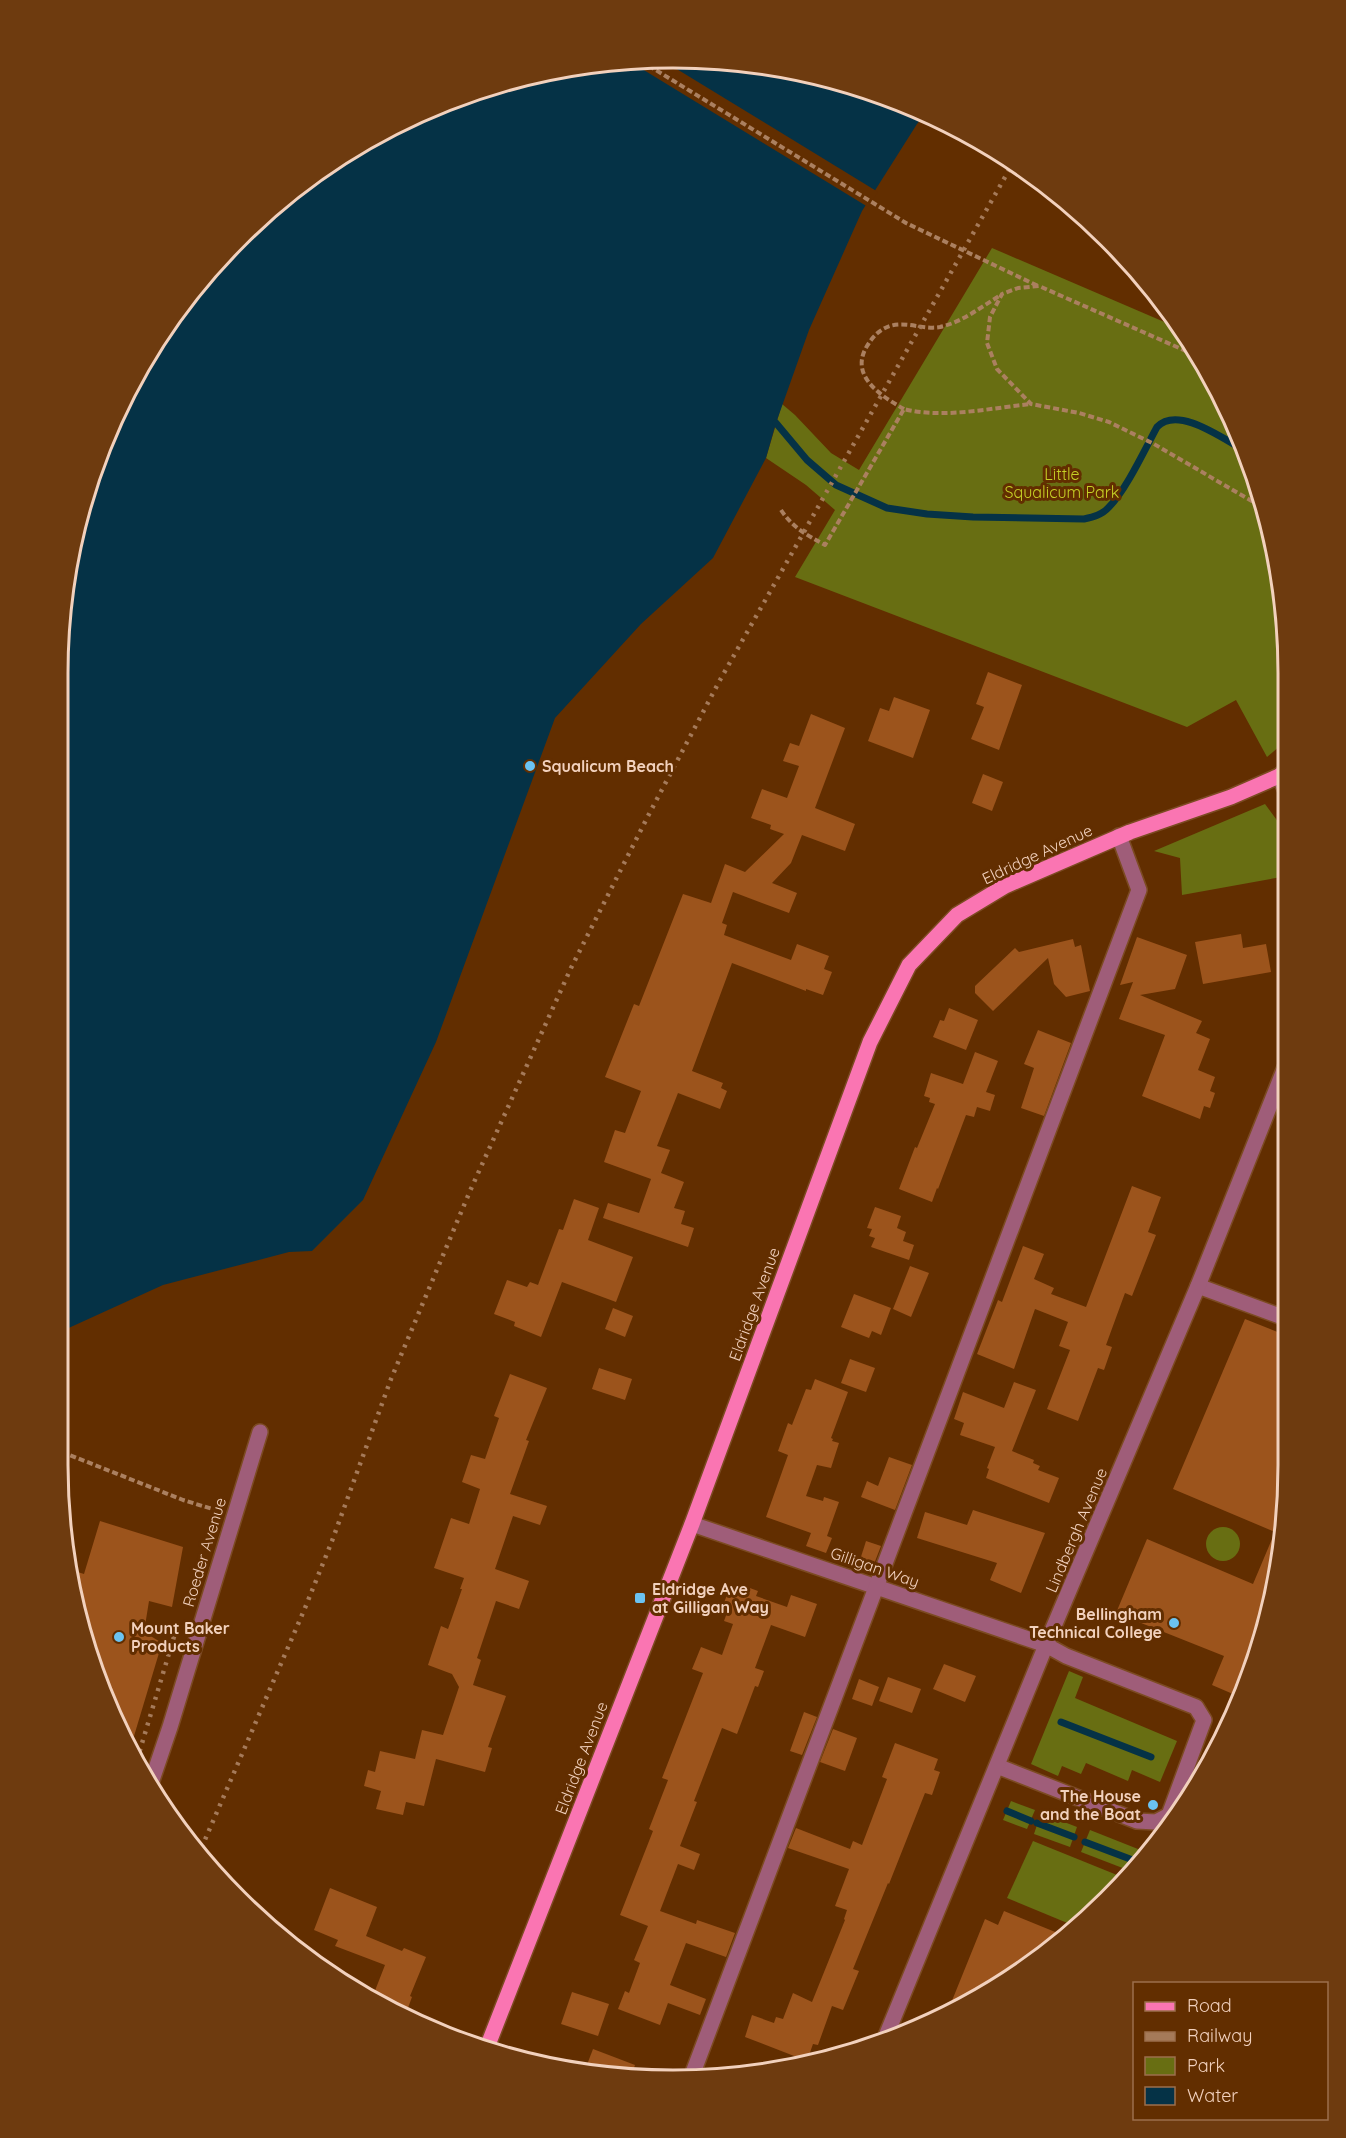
<svg xmlns="http://www.w3.org/2000/svg" width="1346" height="2138" font-family="Quicksand,sans-serif">
	<rect width="100%" height="100%" fill="#622e00"/>
	<g fill="#686e12">
		<path d="M992 248 1176 327 1225 400 1268 513 1288 632 1287 740 1267 757 1236 700 1187 727 795 577 835 510 806 485 766 458 782 404 795 415 831 453 859 470Z"/>
		<path d="M1265 804 1287 834V876L1182 895 1180 858 1154 851Z"/>
		<circle cx="1223" cy="1544" r="17"/>
		<path d="M1069 1671 1083 1677 1075 1698 1177 1741 1160 1782 1132 1770 1128 1781 1086 1763 1081 1774 1062 1766 1058 1776 1031 1764Z"/>
		<path d="M1011 1801 1035 1810 1027 1829 1003 1820Z"/>
		<path d="M1041 1813 1077 1827 1070 1847 1034 1834Z"/>
		<path d="M1090 1830 1143 1851 1133 1872 1081 1852Z"/>
		<path d="M1033 1841 1122 1877 1116 1892 1108 1901 1077 1927 1007 1898Z"/>
	</g>
	<path fill="#053246" d="M714 58 833 78 926 113 917 124 862 211 809 330 776 423 766 458 713 558 641 624 555 718 436 1042 363 1200 312 1251 289 1252 163 1285 62 1331V593L104 437 185 298 267 210 365 139 475 90 593 62Z"/>
	<path fill="#622e00" d="M662 60 878 192 868 207 629 61Z"/>
	<g fill="none" stroke-linecap="round" stroke-linejoin="round">
		<g stroke="#053246" stroke-width="7">
			<path d="M776 423 807 460 836 485 887 508 927 514 973 517 1084 519C1093 517 1102 515 1109 507 1126 490 1145 449 1157 427 1178 405 1223 439 1244 450"/>
			<path d="M1061 1722 1151 1757"/>
			<path d="M1007 1811 1031 1821"/>
			<path d="M1037 1823 1074 1837"/>
			<path d="M1085 1842 1138 1862"/>
		</g>
	</g>
	<g fill="#9c541c">
		<path d="M988 672 1022 685 999 750 971 739 984 707 976 704Z"/>
		<path d="M894 697 930 710 913 758 868 741 880 708 889 711Z"/>
		<path d="M811 714 845 728 815 808 855 824 845 851 802 835 791 863 772 883 797 893 789 913 733 892 722 923 727 925 724 935 791 960 797 944 829 956 824 969 832 972 823 995 806 989V991L732 963 692 1071 723 1083 721 1088 727 1091 720 1109 678 1093 657 1146 670 1150 661 1173 684 1182 674 1208 685 1211 681 1224 694 1228 688 1247 603 1218 608 1203 639 1213 651 1179 604 1162 615 1130 625 1133 641 1091 605 1077 634 1004 639 1006 683 894 711 903 725 864 745 872 784 834 770 829 771 825 751 818 762 789 787 798 799 766 783 761 790 743 799 746Z"/>
		<path d="M983 774 1003 782 992 811 972 803Z"/>
		<path d="M1241 934 1243 948 1266 944 1271 972 1203 984 1195 942Z"/>
		<path d="M1137 937 1187 955 1175 989 1140 995 1202 1021 1196 1033 1210 1039 1198 1070 1215 1077 1210 1091 1215 1093 1210 1108 1204 1106 1200 1119 1142 1096 1165 1035 1119 1019 1133 982 1120 985Z"/>
		<path d="M1073 939 1075 947 1081 945 1090 991 1066 997 1054 984 1048 958 993 1011 975 993V986L1015 948 1019 952Z"/>
		<path d="M949 1008 978 1020 966 1050 933 1037 940 1020 944 1021Z"/>
		<path d="M1038 1030 1071 1043 1044 1116 1021 1108 1034 1068 1024 1064Z"/>
		<path d="M975 1052 998 1061 986 1092 995 1095 990 1111 977 1107 974 1117 966 1115 938 1189 937 1188 932 1202 899 1189 915 1147 917 1148 935 1104 929 1102 930 1098 924 1096 931 1073 963 1084Z"/>
		<path d="M1132 1186 1161 1197 1148 1232 1156 1235 1132 1296 1125 1293 1106 1345 1112 1347 1104 1370 1098 1368 1078 1421 1047 1409 1070 1350 1059 1346 1068 1322 1035 1309 1014 1369 977 1354 998 1300 1002 1302 1023 1246 1044 1254 1034 1279 1054 1288 1051 1294 1086 1307Z"/>
		<path d="M574 1199 599 1208 588 1240 633 1257 616 1302 562 1282 541 1337 514 1326 515 1322 494 1314 507 1280 527 1287 530 1282 538 1285 559 1229 563 1230Z"/>
		<path d="M875 1207 901 1216 897 1228 906 1232 903 1241 914 1245 909 1260 871 1247 875 1238 869 1236 872 1229 867 1228Z"/>
		<path d="M910 1266 929 1273 911 1317 893 1309Z"/>
		<path d="M854 1294 891 1308 881 1335 872 1331 869 1338 841 1327Z"/>
		<path d="M613 1308 633 1316 625 1337 605 1329Z"/>
		<path d="M1245 1319 1285 1335 1284 1545 1247 1684 1239 1681 1233 1694 1212 1685 1224 1656 1116 1613 1147 1539 1253 1584 1275 1532 1173 1489Z"/>
		<path d="M850 1359 875 1368 866 1392 841 1383Z"/>
		<path d="M599 1368 632 1379 625 1400 592 1389Z"/>
		<path d="M510 1374 547 1388 526 1440 529 1441 510 1494 547 1506 540 1525 513 1516 495 1569 529 1581 519 1609 496 1601 477 1658 481 1660 473 1685 506 1696 488 1747 492 1748 485 1772 436 1759 424 1806 406 1802 403 1815 376 1809 381 1791 364 1786 368 1770 375 1772 380 1751 415 1759 422 1730 443 1735 459 1687 452 1674 428 1665 441 1626 448 1629 462 1589H460L464 1578 434 1568 451 1518 469 1524 480 1489 462 1482 471 1455 485 1459 499 1418 494 1416Z"/>
		<path d="M815 1379 848 1392 831 1438 833 1439 832 1441 839 1443 831 1468 817 1465 806 1496 823 1501 824 1497 839 1502 827 1536 832 1538 826 1553 806 1546 811 1533 766 1517 788 1455 778 1451 788 1423 792 1425 806 1389 811 1390Z"/>
		<path d="M1014 1382 1036 1390 1012 1451 1034 1460 1033 1463 1040 1466 1038 1470 1059 1478 1049 1503 986 1478 989 1469 987 1468 995 1447 960 1435 964 1423 954 1419 963 1392 1004 1408Z"/>
		<path d="M889 1457 912 1465 895 1510 861 1497 867 1481 878 1486Z"/>
		<path d="M973 1510 1045 1533 1021 1593 990 1580 997 1563 917 1538 925 1512 967 1525Z"/>
		<path d="M100 1521 183 1547 172 1607 149 1601 144 1632 162 1643 131 1746 90 1663 68 1569 84 1574Z"/>
		<path d="M866 1541 881 1546 874 1564 860 1560Z"/>
		<path d="M739 1584 758 1591 756 1596 787 1607 791 1595 817 1604 805 1637 771 1625 755 1668 764 1671 758 1687 755 1686 737 1734 722 1728 694 1801 697 1802 680 1846 700 1854 694 1870 678 1864 660 1911 696 1924 697 1920 735 1933 726 1957 686 1943 670 1985 706 1999 700 2015 668 2003 660 2025 618 2009 625 1991 629 1993 640 1963 634 1960 648 1926 620 1915 653 1831 649 1829 668 1780 662 1778 703 1673 692 1669 701 1647 722 1655 733 1624 724 1621 728 1610 722 1608 730 1587 737 1589Z"/>
		<path d="M944 1664 976 1676 965 1702 933 1689Z"/>
		<path d="M888 1677 921 1689 912 1713 879 1701Z"/>
		<path d="M859 1679 879 1687 872 1706 852 1699Z"/>
		<path d="M804 1712 817 1717 802 1755 790 1751Z"/>
		<path d="M833 1729 857 1738 845 1771 820 1762Z"/>
		<path d="M895 1743 938 1759 934 1770 940 1772 932 1795 925 1793 889 1884 888 1883 853 1969 859 1971 843 2010 832 2006 818 2045 813 2044 807 2061 745 2037 752 2015 774 2023 776 2017 783 2019 793 1993 812 2002 845 1920 844 1919 847 1910 835 1906 849 1869 788 1848 796 1828 850 1849 853 1841 862 1845 887 1779 882 1777Z"/>
		<path d="M330 1888 377 1907 366 1936 402 1951 404 1948 426 1957 410 1996 412 1997 405 2016 371 2001 385 1965 335 1946 338 1940 314 1930Z"/>
		<path d="M1004 1911 1065 1936 1016 1977 945 2018 985 1919 998 1925Z"/>
		<path d="M572 1992 609 2004 598 2036 561 2024Z"/>
		<path d="M593 2049 635 2065 630 2079 585 2070Z"/>
	</g>
	<g fill="none" stroke-linecap="round" stroke-linejoin="round">
		<defs>
			<g id="minor">
				<path d="M1279 776 1287 793"/>
				<path d="M1198 1286 1285 1318"/>
				<path d="M692 1524 1046 1645 1066 1656 1196 1707 1204 1720 1169 1815 1156 1822 1137 1821 997 1766"/>
				<path d="M150 1786 170 1727 260 1432"/>
				<path d="M884 2041 1046 1645 1198 1286 1286 1065"/>
				<path d="M691 2078 1139 890 1119 836"/>
			</g>
			<path id="major" d="M486 2050 692 1524 870 1042 909 965 957 915 1005 886 1130 832 1231 797 1279 776 1287 770"/>
		</defs>
		<use href="#minor" stroke="#7c4b22" stroke-width="18"/>
		<use href="#major" stroke="#7c4b22" stroke-width="18"/>
		<g stroke="#ab8060" stroke-width="4" stroke-dasharray="6 3" stroke-linecap="butt">
			<path d="M641 61 906 223 1038 286"/>
			<path d="M1195 355 1039 286 1018 288 1002 294 990 317 987 343 997 369 1031 404 1079 413 1109 422 1154 444 1267 510"/>
			<path d="M904 409C879 395 847 374 869 343 874 335 881 329 890 326 906 321 924 330 940 327 963 322 982 306 1001 295"/>
			<path d="M781 510C793 528 807 535 825 545L904 409C943 419 991 408 1031 404"/>
			<path d="M62 1452 183 1500 219 1511"/>
		</g>
		<use href="#minor" stroke="#9f5d79" stroke-width="15"/>
		<use href="#major" stroke="#fa75b2" stroke-width="15"/>
		<g stroke="#a57a59" stroke-width="4.5" stroke-dasharray="3 6" stroke-linecap="butt">
			<path d="M137 1760 176 1630"/>
			<path d="M198 1856 305 1608 332 1541 391 1379 470 1191 571 968 648 816 720 680 1013 163"/>
		</g>
	</g>
	<g fill="#6bc3f2" stroke="#622e00" stroke-width="2">
		<circle cx="530" cy="766" r="6"/>
		<rect x="634" y="1592" width="12" height="12" rx="3"/>
		<circle cx="1174" cy="1623" r="6"/>
		<circle cx="119" cy="1637" r="6"/>
		<circle cx="1153" cy="1805" r="6"/>
	</g>
	<g text-anchor="middle" dominant-baseline="central" stroke-width="6" stroke-linejoin="round" paint-order="stroke">
		<g font-size="16" fill="#c6d126" stroke="#622e00">
			<text x="1062" y="474">Little<tspan x="1062" dy="18">Squalicum Park</tspan></text>
		</g>
		<g font-size="16" font-weight="bold" fill="#f2d1bd" stroke="#622e00" text-anchor="start">
			<text x="542" y="766">Squalicum Beach</text>
			<text x="652" y="1589">Eldridge Ave<tspan x="652" dy="18">at Gilligan Way</tspan></text>
			<text x="1162" y="1614" text-anchor="end">Bellingham<tspan x="1162" dy="18">Technical College</tspan></text>
			<text x="131" y="1628">Mount Baker<tspan x="131" dy="18">Products</tspan></text>
			<text x="1141" y="1796" text-anchor="end">The House<tspan x="1141" dy="18">and the Boat</tspan></text>
		</g>
		<g font-size="16" fill="#f2d1bd" stroke="#622e00">
			<text transform="translate(1037 854) rotate(-25)">Eldridge Avenue</text>
			<text transform="translate(754 1304) rotate(-70)">Eldridge Avenue</text>
			<text transform="translate(1076 1530) rotate(-67)">Lindbergh Avenue</text>
			<text transform="translate(204 1552) rotate(-73)">Roeder Avenue</text>
			<text transform="translate(875 1567) rotate(19)">Gilligan Way</text>
			<text transform="translate(581 1758) rotate(-69)">Eldridge Avenue</text>
		</g>
	</g>
	<path d="M0 0H1346V2138H0ZM673 68H673A605 605 0 0 1 1278 673V1465A605 605 0 0 1 673 2070H673A605 605 0 0 1 68 1465V673A605 605 0 0 1 673 68Z" fill="#6e3b0f" fill-rule="evenodd"/>
	<path fill="none" stroke="#f2d1bd" stroke-width="3" d="M673 68H673A605 605 0 0 1 1278 673V1465A605 605 0 0 1 673 2070H673A605 605 0 0 1 68 1465V673A605 605 0 0 1 673 68Z"/>
	<rect x="1133" y="1982" width="195" height="138" fill="#622e00" stroke="#9c6f4c" stroke-width="1.5"/>
	<rect x="1145" y="2002" width="30" height="9" fill="#fa75b2" stroke="#9c6f4c" stroke-width="1.5"/>
	<text x="1187" y="2012" font-size="18" fill="#f2d1bd">Road</text>
	<rect x="1145" y="2032" width="30" height="9" fill="#a57a59" stroke="#9c6f4c" stroke-width="1.5"/>
	<text x="1187" y="2042" font-size="18" fill="#f2d1bd">Railway</text>
	<rect x="1145" y="2057" width="30" height="18" fill="#686e12" stroke="#9c6f4c" stroke-width="1.5"/>
	<text x="1187" y="2072" font-size="18" fill="#f2d1bd">Park</text>
	<rect x="1145" y="2087" width="30" height="18" fill="#053246" stroke="#9c6f4c" stroke-width="1.5"/>
	<text x="1187" y="2102" font-size="18" fill="#f2d1bd">Water</text>
</svg>
